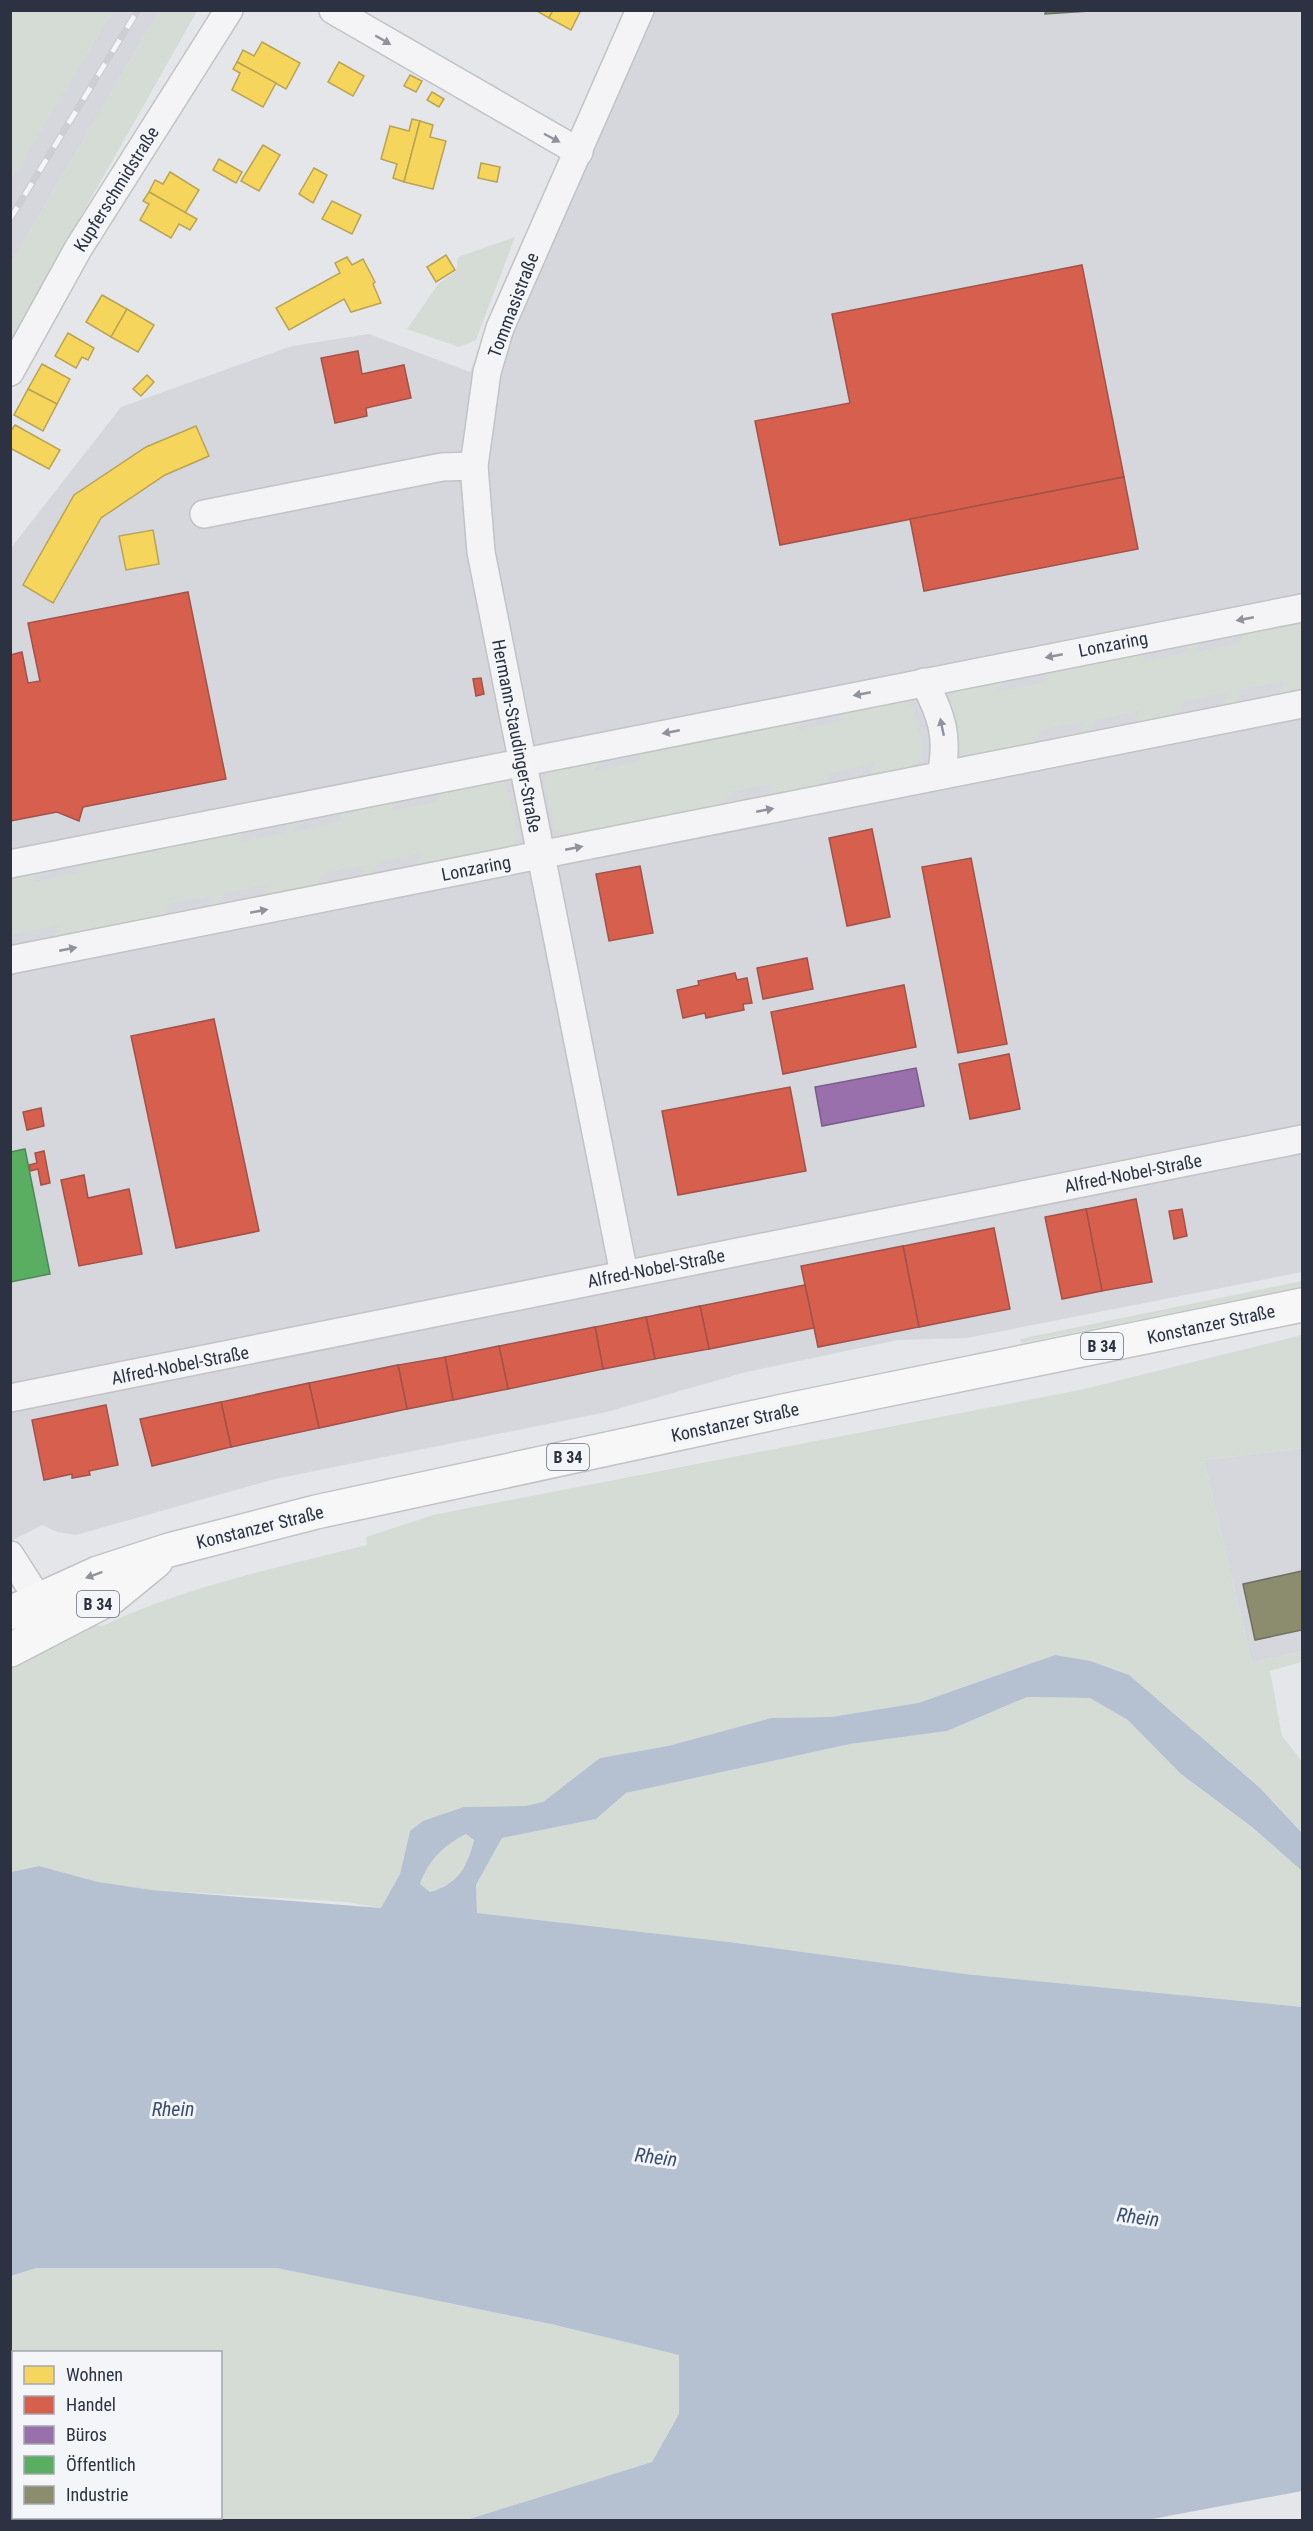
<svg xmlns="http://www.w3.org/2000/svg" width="1313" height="2531" font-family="'Roboto Condensed',sans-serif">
	<rect width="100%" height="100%" fill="#e4e6e9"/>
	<g fill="#d5d7dd">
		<path d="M113 11H159L11 263 10 180Z"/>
		<path d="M623 11H1302V1272L967 1338 898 1340 746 1372 607 1412 275 1479 76 1535 57 1532 43 1525 11 1541V548L121 407 292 346 369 334 470 372Z"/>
		<path d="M1302 1448V1651L1252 1663 1204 1460Z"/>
	</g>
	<g fill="#d5dcd5" fill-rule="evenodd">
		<path d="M11 10 113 11 11 180 10 11Z"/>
		<path d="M159 11H197L11 340V263Z"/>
		<path d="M515 237 476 340 459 347 407 329 439 283 456 271 458 257Z"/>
		<path d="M1302 621V692L1277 700 1284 681 1240 690 1232 710 1222 711 1229 692 1185 701 1177 720 1132 730 1139 711 1095 720 1087 739 1077 740 1085 721 1041 730 1032 750 992 756 963 754 958 746 948 698 977 681 1006 673 998 692 1042 683 1050 664 1150 643 1142 662 1186 653 1194 634 1204 633 1196 652 1240 643 1248 624Z"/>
		<path d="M899 700 913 707 923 750 921 760 890 778 867 783 875 763 831 773 822 792 766 802 774 783 730 792 721 811 572 837 555 830 544 776 570 761 602 752 594 771 638 762 647 743 805 711 798 730 842 721 850 702Z"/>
		<path d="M490 779 505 782 518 837 506 851 415 872 421 854 378 862 370 882H361L365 865 322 873 314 892 261 902 266 885 224 893 216 912 207 914 212 896 169 904 161 923 51 945 58 925 14 934 11 943V869L41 863 34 882 79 873 85 855 247 823 240 842 285 833 290 815 301 813 294 832 339 822 345 804 400 792 393 810 436 802 444 783Z"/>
		<path d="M1302 1281V1287L1021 1343 1020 1339Z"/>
		<path d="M1302 1335V1448L1204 1460 1252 1663 1302 1651V1662L1270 1671 1282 1736 1302 1761V1833L1260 1788 1055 1655 918 1703 831 1717 771 1718 668 1746 600 1758 543 1802 525 1806 464 1807 424 1821 410 1831 400 1874 381 1908 347 1902 152 1890 98 1882 39 1866 11 1872V1663L94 1624 102 1626C186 1586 277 1568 367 1545L366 1537 433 1515 1080 1390Z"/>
		<path d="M1027 1697 1090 1698 1128 1719 1181 1774 1252 1827 1302 1871V2007L965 1974 729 1942 477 1913 476 1885 502 1838 596 1819 626 1793 850 1744 947 1731Z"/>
		<path d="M466 1834 474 1839C467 1869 459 1883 430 1892L420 1884C430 1858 442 1847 466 1834Z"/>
		<path d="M36 2268H277L551 2324 679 2355V2414L652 2462 466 2520H11V2276ZM14 2352H220V2518H14Z"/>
	</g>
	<path fill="#b5c1d1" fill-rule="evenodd" d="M1055 1655 1090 1661 1129 1675 1260 1788 1302 1833V1871L1252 1827 1181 1774 1128 1720 1090 1698 1027 1697 947 1731 850 1744 626 1793 596 1819 502 1838 476 1885 477 1913 729 1942 965 1974 1302 2007V2491L1147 2520H466L652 2462 679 2414V2355L551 2324 277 2268H36L11 2276V1872L39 1866 98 1882 152 1890 381 1908 400 1874 410 1831 423 1821 464 1807 525 1806 543 1802 600 1758 668 1746 771 1718 831 1717 918 1703ZM466 1834 474 1840C467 1868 458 1884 430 1892L420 1884C429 1860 443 1846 466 1834Z"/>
	<g fill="#f6d55c" stroke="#b9a454" stroke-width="1.5">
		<path d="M535 10H553L549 18Z"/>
		<path d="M553 10H581L571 30 549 18Z"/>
		<path d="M262 42 300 63 286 89 237 62 243 50 254 56Z"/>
		<path d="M237 62 276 83 263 107 232 90 240 73 233 69Z"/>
		<path d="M339 62 364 76 353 96 328 82Z"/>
		<path d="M410 75 422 81 416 92 404 86Z"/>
		<path d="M432 92 444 99 439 107 427 100Z"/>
		<path d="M412 119 420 121 404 182 393 178 397 164 381 159 390 126 409 131Z"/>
		<path d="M420 121 433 125 430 137 446 141 433 189 404 182Z"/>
		<path d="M263 145 280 155 259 191 241 181Z"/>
		<path d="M219 159 242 172 236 183 213 170Z"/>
		<path d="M481 163 500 167 497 182 478 178Z"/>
		<path d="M314 168 327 175 313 203 299 194Z"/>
		<path d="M170 172 199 190 185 213 149 192 155 180 163 184Z"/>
		<path d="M149 192 197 219 190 230 179 224 171 238 140 220 149 204 143 201Z"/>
		<path d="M332 201 361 215 352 234 322 219Z"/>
		<path d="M446 255 455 270 436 282 427 267Z"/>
		<path d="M347 257 352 265 363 259 375 282 373 284 381 303 351 312 344 299 289 330 276 308 340 273 335 263Z"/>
		<path d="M102 295 127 309 111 337 86 322Z"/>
		<path d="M127 309 154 325 138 352 111 337Z"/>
		<path d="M68 333 94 348 88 360 82 357 76 368 55 356Z"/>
		<path d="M42 364 70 379 57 404 28 389Z"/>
		<path d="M147 375 154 382 141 396 133 389Z"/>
		<path d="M28 389 57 404 43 431 14 415Z"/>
		<path d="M15 425 60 450 49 469 10 448V432Z"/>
		<path d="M196 426 209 456 165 475 101 518 53 603 23 585 74 495 146 447Z"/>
		<path d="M153 530 159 564 126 570 119 536Z"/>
	</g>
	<g fill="#d6604d" stroke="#a35249" stroke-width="1.5">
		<path d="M1082 265 1124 477 780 545 755 421 850 403 832 314Z"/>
		<path d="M358 351 362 374 404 365 411 398 366 408 367 416 335 423 321 358Z"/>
		<path d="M1124 477 1138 549 924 591 910 519Z"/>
		<path d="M188 592 226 779 83 807 79 821 57 812 10 821V655L22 652 28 683 40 681 28 623Z"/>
		<path d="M481 678 484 694 476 696 473 679Z"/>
		<path d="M872 829 890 917 847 926 829 838Z"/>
		<path d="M971 858 1007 1044 958 1053 922 867Z"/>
		<path d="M640 866 653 933 609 941 596 874Z"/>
		<path d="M807 958 813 989 763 999 757 968Z"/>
		<path d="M735 973 737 980 747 978 752 1003 743 1004 744 1010 706 1018 705 1013 683 1018 677 990 699 985 698 981Z"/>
		<path d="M904 985 916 1047 783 1074 771 1012Z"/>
		<path d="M214 1019 259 1231 176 1248 131 1036Z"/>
		<path d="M1009 1054 1020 1109 970 1119 959 1064Z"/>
		<path d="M790 1087 806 1171 678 1195 662 1111Z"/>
		<path d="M41 1108 44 1126 27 1130 23 1112Z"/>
		<path d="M44 1151 50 1183 41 1185 38 1169 30 1171 29 1165 37 1163 35 1153Z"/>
		<path d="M84 1175 88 1198 129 1189 142 1254 79 1266 61 1180Z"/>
		<path d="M1136 1199 1152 1282 1102 1291 1086 1209Z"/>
		<path d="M1086 1209 1102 1291 1062 1299 1045 1217Z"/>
		<path d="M1182 1209 1187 1236 1174 1239 1169 1211Z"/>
		<path d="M994 1228 1010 1309 919 1327 903 1246Z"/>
		<path d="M903 1246 919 1327 818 1347 801 1266Z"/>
		<path d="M805 1285 814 1328 709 1349 700 1306Z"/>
		<path d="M700 1306 709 1349 655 1359 646 1317Z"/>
		<path d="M646 1317 655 1359 603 1369 595 1327Z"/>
		<path d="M595 1327 603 1369 508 1389 499 1346Z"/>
		<path d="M499 1346 508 1389 453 1400 445 1357Z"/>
		<path d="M445 1357 453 1400 407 1409 398 1365Z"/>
		<path d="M398 1365 407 1409 319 1428 309 1383Z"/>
		<path d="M309 1383 319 1428 231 1447 221 1402Z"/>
		<path d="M221 1402 231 1447 152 1466 140 1419Z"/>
		<path d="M106 1405 118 1465 89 1471 90 1475 72 1478V1474L44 1480 32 1420Z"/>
	</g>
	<path fill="#9970ab" stroke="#785d8b" stroke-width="1.5" d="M916 1068 924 1106 822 1126 815 1087Z"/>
	<path fill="#5aae61" stroke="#4c8957" stroke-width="1.5" d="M25 1149 50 1274 10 1282V1152Z"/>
	<g fill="#8c8c6e" stroke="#6f7160" stroke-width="1.5">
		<path d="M1046 10H1106L1045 14Z"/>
		<path d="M1302 1571V1630L1255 1640 1243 1584Z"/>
	</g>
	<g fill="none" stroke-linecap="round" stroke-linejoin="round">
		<defs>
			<g id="minor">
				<path d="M333 10 579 152"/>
				<path d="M10 372 78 249 229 10"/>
				<path d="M474 466 487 372 500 328 640 10"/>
				<path d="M204 514 442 467 474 466 481 552 624 1274"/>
				<path d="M924 682C942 715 949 738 941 775"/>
				<path d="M10 864 1302 608"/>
				<path d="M10 960 1302 704"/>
				<path d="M10 1398 1302 1139"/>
				<path d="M10 1555 38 1599 29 1619"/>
			</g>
			<g id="primary">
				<path d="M10 1613 98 1573 169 1550 316 1512 783 1411 1302 1305"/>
				<path d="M10 1650 112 1597 156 1561"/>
			</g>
		</defs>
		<use href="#minor" stroke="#c1c3c5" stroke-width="30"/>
		<use href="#primary" stroke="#c1c3c6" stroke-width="36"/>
		<use href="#minor" stroke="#f4f4f6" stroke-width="27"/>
		<use href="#primary" stroke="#f7f7f8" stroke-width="33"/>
		<defs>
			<path id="rail" d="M10 219 138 10"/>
		</defs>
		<use href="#rail" stroke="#cdced1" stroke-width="7"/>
		<use href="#rail" stroke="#f3f5f8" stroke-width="4.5" stroke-dasharray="14" stroke-linecap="butt"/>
	</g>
	<defs><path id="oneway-solid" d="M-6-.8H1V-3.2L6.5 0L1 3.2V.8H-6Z" transform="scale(1.5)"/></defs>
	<g fill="#90939c">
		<use href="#oneway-solid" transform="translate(383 40) rotate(30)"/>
		<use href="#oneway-solid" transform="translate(552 138) rotate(28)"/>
		<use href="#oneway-solid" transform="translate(1245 619) rotate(169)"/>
		<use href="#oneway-solid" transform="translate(1054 656) rotate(169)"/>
		<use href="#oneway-solid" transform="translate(862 694) rotate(169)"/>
		<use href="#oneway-solid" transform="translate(942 727) rotate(-102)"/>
		<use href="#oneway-solid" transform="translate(671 732) rotate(169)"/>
		<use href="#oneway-solid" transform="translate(765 810) rotate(-11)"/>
		<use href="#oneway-solid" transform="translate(574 848) rotate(-11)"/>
		<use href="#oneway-solid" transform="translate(259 911) rotate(-11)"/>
		<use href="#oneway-solid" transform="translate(68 949) rotate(-11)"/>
	</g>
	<use fill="#92949c" href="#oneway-solid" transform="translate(94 1575) rotate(160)"/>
	<g text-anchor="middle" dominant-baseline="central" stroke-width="6" stroke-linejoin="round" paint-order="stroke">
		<g fill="#f3f5f8" stroke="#686c78" stroke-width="1.5">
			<rect x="1081" y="1333" width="42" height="26" rx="4.5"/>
			<rect x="547" y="1444" width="42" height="26" rx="4.5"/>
			<rect x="77" y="1591" width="42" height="26" rx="4.5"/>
		</g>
		<g font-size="16" font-weight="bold" fill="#2c3241">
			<text x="1102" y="1346">B 34</text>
			<text x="568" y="1457">B 34</text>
			<text x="98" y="1604">B 34</text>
		</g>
		<g font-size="18" fill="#2c3241" stroke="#f3f5f8">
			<text transform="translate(116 189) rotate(-58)">Kupferschmidstraße</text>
			<text transform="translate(513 305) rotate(-69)">Tommasistraße</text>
			<text transform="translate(1113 644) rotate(-11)">Lonzaring</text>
			<text transform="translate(517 736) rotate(79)">Hermann-Staudinger-Straße</text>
			<text transform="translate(476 868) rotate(-11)">Lonzaring</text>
			<text transform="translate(1133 1173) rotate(-11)">Alfred-Nobel-Straße</text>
			<text transform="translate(656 1268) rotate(-11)">Alfred-Nobel-Straße</text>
			<text transform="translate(1211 1324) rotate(-12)">Konstanzer Straße</text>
			<text transform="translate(180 1365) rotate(-11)">Alfred-Nobel-Straße</text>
			<text transform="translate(735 1422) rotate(-12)">Konstanzer Straße</text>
			<text transform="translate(260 1527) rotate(-14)">Konstanzer Straße</text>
		</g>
		<g font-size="20" font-style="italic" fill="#394f72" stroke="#f3f5f8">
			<text x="173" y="2109">Rhein</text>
			<text transform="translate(656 2157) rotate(7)">Rhein</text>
			<text transform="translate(1138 2217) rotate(7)">Rhein</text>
		</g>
	</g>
	<rect width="1313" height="2531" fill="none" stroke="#2c3241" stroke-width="24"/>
	<rect x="12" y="2351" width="210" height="168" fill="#f3f5f8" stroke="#a3a7af" stroke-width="1.5"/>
	<rect x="24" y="2366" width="30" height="18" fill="#f6d55c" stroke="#a3a7af" stroke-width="1.5"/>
	<text x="66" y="2381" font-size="18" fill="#2c3241">Wohnen</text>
	<rect x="24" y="2396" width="30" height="18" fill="#d6604d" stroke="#a3a7af" stroke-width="1.5"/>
	<text x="66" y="2411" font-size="18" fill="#2c3241">Handel</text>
	<rect x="24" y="2426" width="30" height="18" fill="#9970ab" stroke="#a3a7af" stroke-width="1.5"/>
	<text x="66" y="2441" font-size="18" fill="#2c3241">Büros</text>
	<rect x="24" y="2456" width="30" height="18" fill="#5aae61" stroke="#a3a7af" stroke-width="1.5"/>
	<text x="66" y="2471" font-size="18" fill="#2c3241">Öffentlich</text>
	<rect x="24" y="2486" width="30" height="18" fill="#8c8c6e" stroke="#a3a7af" stroke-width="1.5"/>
	<text x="66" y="2501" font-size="18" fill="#2c3241">Industrie</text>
</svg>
